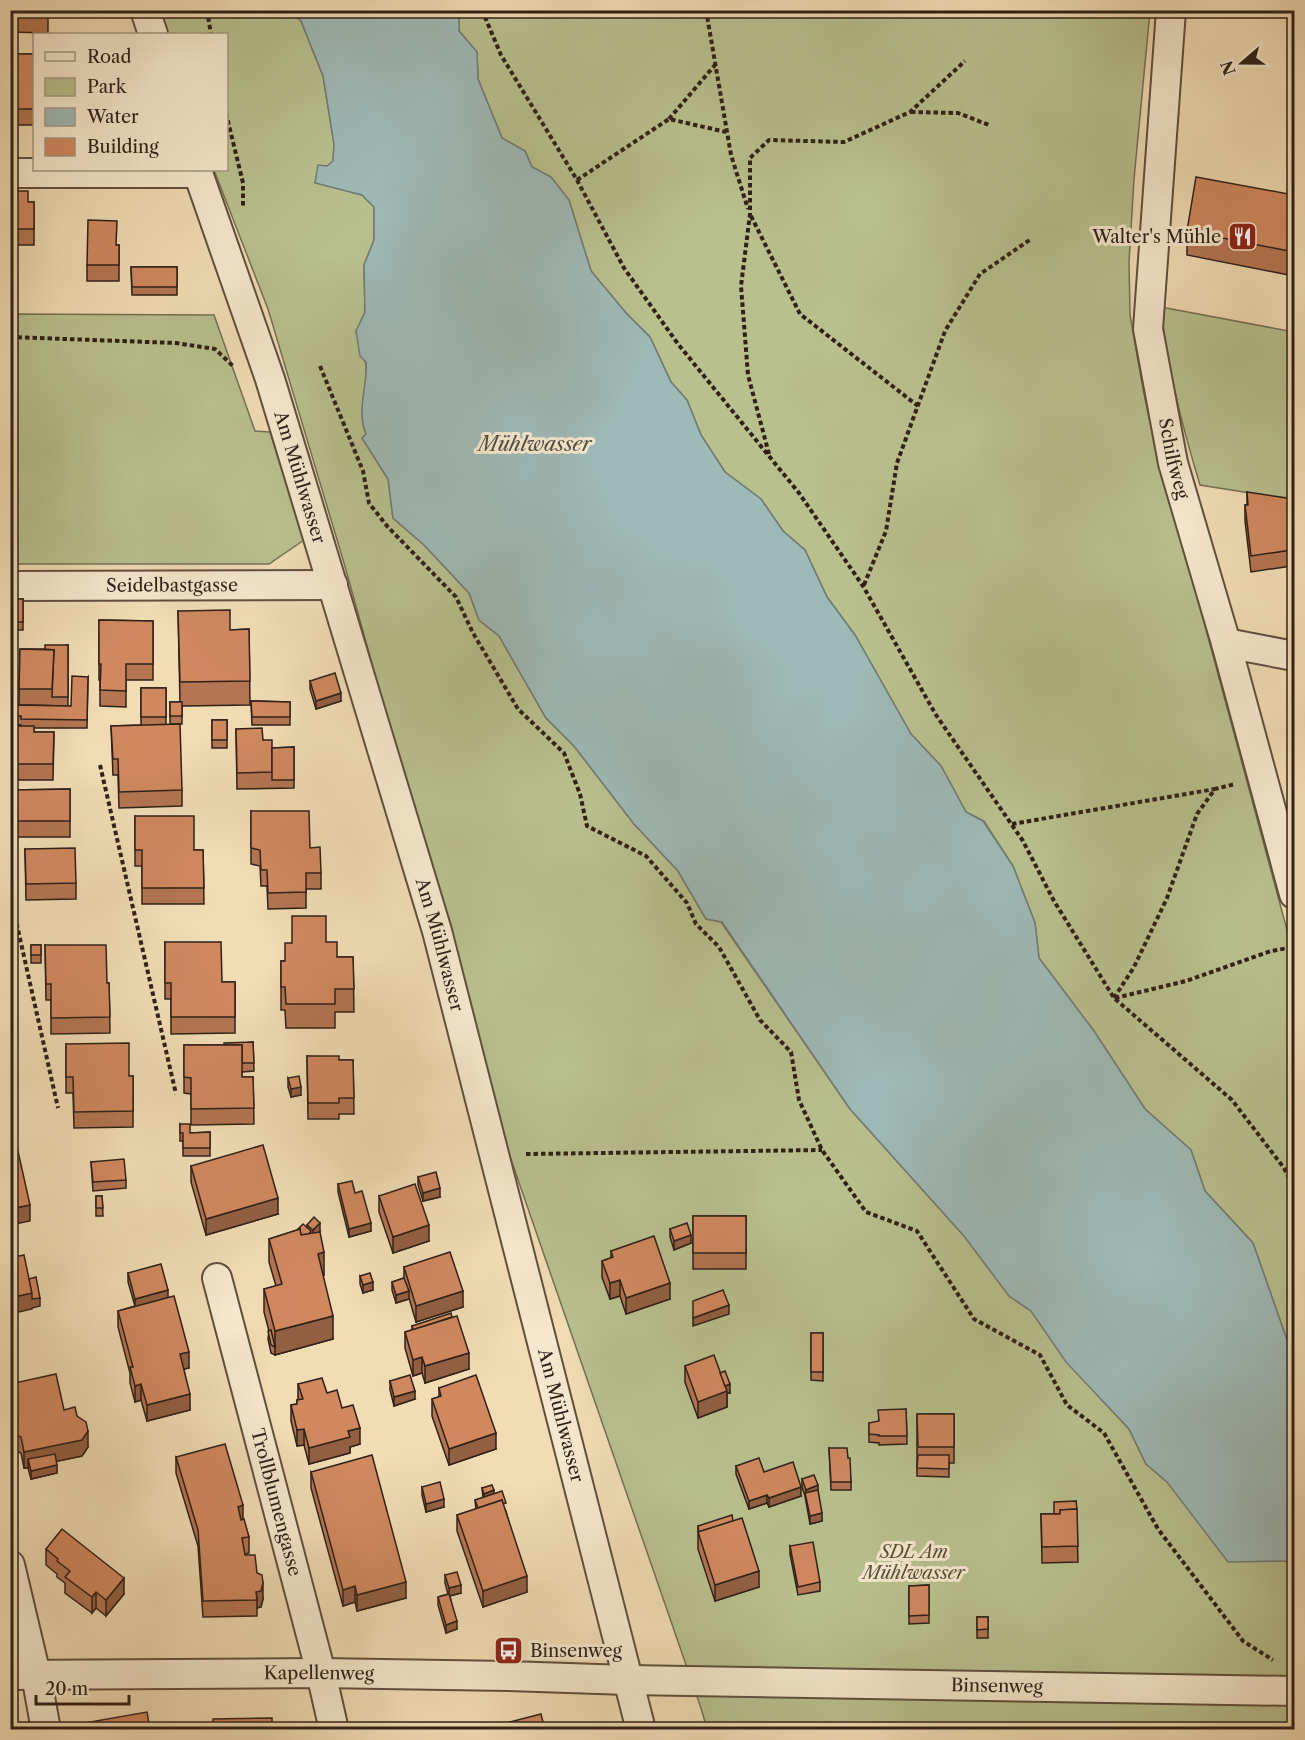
<svg xmlns="http://www.w3.org/2000/svg" width="1305" height="1740" font-family="'Libre Caslon Text',serif">
	<rect width="100%" height="100%" fill="#f1dcb4"/>
	<filter id="stains"><feTurbulence type="fractalNoise" baseFrequency=".00333" numOctaves="4"/><feColorMatrix values="0 0 0 0 .2 0 0 0 0 .09 0 0 0 0 .02 0 0 0 .5 -.17"/></filter>
	<radialGradient id="worn" r=".72"><stop offset=".6" stop-color="#630" stop-opacity="0"/><stop offset="1" stop-color="#630" stop-opacity=".3"/></radialGradient>
	<g fill="#b8c08e" stroke="#747053" stroke-width="1.5">
		<path d="M159 11H290L291 13 301 21 323 76 334 144 333 161 315 182 362 195 374 207V240L364 265 365 312 356 332C360 343 366 356 366 368 367 391 357 412 366 434L362 438 388 479 393 518 424 545 469 593 479 620 499 636 546 718 574 746 634 824 678 871 706 919 721 922 850 1109 964 1236 1009 1296 1031 1311 1067 1362 1129 1429 1146 1464 1167 1482 1284 1561 1294 1563V1729H707L701 1708 506 1145 344 563 268 309 214 170H226V34H167Z"/>
		<path d="M459 11H1150L1134 179 1129 262 1130 315 1143 389 1162 479 1177 522 1294 956V1360L1253 1243 1205 1191 1191 1150 1145 1109 1094 1031 1039 958 1035 923 1013 866 984 821 966 812 941 766 911 734 855 635 827 597 805 550 783 531 761 499 725 472 701 435 687 400 671 382 650 337 626 313 591 271 569 200 551 177 532 167 525 151 502 138 478 79 477 52 459 31Z"/>
		<path d="M1161 307 1294 332V500L1200 485C1183 429 1166 366 1161 307Z"/>
		<path d="M11 314 214 315 255 431 270 432 304 540 269 564H11Z"/>
	</g>
	<path fill="#9eb9b6" stroke="#727c77" stroke-width="1.5" d="M290 11H459V31L477 52 478 79 502 138 525 151 532 167 551 177 569 200 591 271 626 313 650 337 671 382 687 400 701 435 725 472 761 499 783 531 805 550 827 597 855 635 911 734 941 766 966 812 983 821 1013 866 1035 923 1039 958 1094 1031 1145 1109 1191 1150 1205 1191 1253 1243 1294 1360V1563L1284 1561 1228 1562 1167 1482 1146 1464 1129 1429 1066 1362 1031 1311 1009 1296 964 1236 850 1109 722 922 706 919 678 871 634 824 574 746 546 718 499 636 479 620 469 593 424 545 393 518 388 479 362 438 366 434C356 410 368 386 366 362L360 356 356 331 365 312 364 265 374 240V207L362 195 315 183 318 165 327 166 333 161 334 144 323 76 301 21 291 13Z"/>
	<g fill="none" stroke-linecap="round" stroke-linejoin="round">
		<defs>
			<g id="street">
				<path d="M145 10 153 34"/>
				<path id="s1" d="M1171 10 1148 329 1173 463 1226 643 1294 894"/>
				<path id="s2" d="M197 170 270 379 437 931 641 1730"/>
				<path d="M10 173H198"/>
				<path id="s3" d="M10 586 333 585"/>
				<path d="M1226 643 1294 656"/>
				<path id="s4" d="M217 1278 321 1673 334 1730"/>
				<path d="M10 1565 36 1675 46 1730"/>
				<path id="s5" d="M10 1675 321 1673 508 1676 628 1680 1294 1691"/>
			</g>
		</defs>
		<use href="#street" stroke="#604f3f" stroke-width="32"/>
		<g stroke="#2f2018" stroke-width="4" stroke-dasharray="4.5 3" stroke-linecap="butt">
			<path d="M207 10 211 34"/>
			<path d="M482 10 501 55 577 180 624 268 678 344 799 493 863 586 936 715 1023 841 1054 901 1114 998 1232 1100 1284 1168 1294 1188"/>
			<path d="M706 10 731 155 748 209"/>
			<path d="M911 112 958 113 989 125"/>
			<path d="M226 113 243 183V206"/>
			<path d="M669 119 715 65"/>
			<path d="M577 180 669 119 726 132"/>
			<path d="M751 216 800 314 918 406"/>
			<path d="M10 337 176 343 215 349 233 366"/>
			<path d="M320 366 363 471 369 503 387 526 456 597 473 633 518 709 564 753 580 794 587 826 646 856 687 903 696 924 719 947 760 1020 791 1052 799 1100 822 1150 866 1212 917 1231 974 1319 1040 1355 1067 1405 1104 1433 1158 1529 1243 1641 1273 1660"/>
			<path d="M769 454 748 375 741 286 750 214V158L769 140 844 142 910 112 965 61"/>
			<path d="M864 585 886 531 897 463 945 331 980 274 1031 239"/>
			<path d="M100 765 176 1094"/>
			<path d="M1012 824 1215 789"/>
			<path d="M10 894 58 1108"/>
			<path d="M1114 998 1134 967 1167 898 1197 814 1215 789 1235 784"/>
			<path d="M1115 998 1186 981 1271 951 1294 947"/>
			<path d="M526 1154 822 1150"/>
		</g>
		<use href="#street" stroke="#f6e8ce" stroke-width="28"/>
	</g>
	<g fill="#b37552" stroke="#2f2018" stroke-width="1.5" fill-rule="evenodd">
		<path d="M10 10H48V33L10 32Z"/>
		<rect x="10" y="54" width="24" height="71"/>
		<path d="M10 191 28 202H34V245H10Z"/>
		<path d="M1294 195V276L1187 255V231Z"/>
		<path d="M117 245H119V281H87V265Z"/>
		<path d="M131 267H177V295H132Z"/>
		<path d="M1247 492 1294 515V557H1291V566L1251 572 1245 521V505H1247Z"/>
		<rect x="10" y="599" width="13" height="31"/>
		<path d="M178 611 230 630 249 629 250 705 182 706V724H170V702H180Z"/>
		<path d="M99 620 153 621V680H126V707L100 706V680H99Z"/>
		<path d="M68 645V706L19 705 20 649H45Z"/>
		<path d="M88 677 87 728H34V732H54L53 780H10V703L11 705 71 706ZM11 724 21 725V726H11Z"/>
		<path d="M310 681 341 701 316 709 310 689Z"/>
		<path d="M141 688H166V725L182 790V806L119 808 118 775H113L111 726 141 725Z"/>
		<path d="M251 701 290 702V725H252Z"/>
		<rect x="212" y="720" width="15" height="28"/>
		<path d="M236 729 263 740 272 748 294 747V788L237 789Z"/>
		<path d="M70 789V837H11V790Z"/>
		<path d="M251 811 310 848 321 873V889H306V908L268 909 267 886H261L260 866 251 864Z"/>
		<path d="M135 816 194 850H203L204 904H142V866H135Z"/>
		<path d="M25 849 76 883V899L26 900Z"/>
		<path d="M165 942 222 982H235V1033L171 1034V999H165Z"/>
		<path d="M326 942 337 957H353L354 1012H335V1028H286L285 1010H281V961H285L292 943Z"/>
		<rect x="31" y="945" width="10" height="18"/>
		<path d="M45 945 107 983H109L110 1033 51 1034V1000H46Z"/>
		<path d="M253 1042 254 1071 242 1072V1077H253L254 1124 191 1125V1094L184 1093V1045H224Z"/>
		<path d="M66 1044 129 1076H133V1127L74 1128 73 1093H66Z"/>
		<path d="M307 1056 339 1060H353L354 1114H339V1119H308Z"/>
		<path d="M288 1078 301 1095 291 1097 288 1087Z"/>
		<path d="M180 1124 190 1133 210 1132V1156H183V1141H180Z"/>
		<path d="M91 1162 126 1180V1188L93 1191Z"/>
		<path d="M191 1166 278 1214 206 1235 191 1182Z"/>
		<path d="M418 1177 440 1197 423 1201 418 1185Z"/>
		<path d="M338 1184 355 1193 371 1231 349 1237 338 1192Z"/>
		<path d="M96 1196H102L103 1216H96Z"/>
		<path d="M379 1196 429 1241 393 1253 379 1212Z"/>
		<rect x="693" y="1216" width="53" height="53"/>
		<path d="M307 1225 320 1231 318 1232 324 1275 323 1276 333 1339 275 1355 271 1353 268 1339 269 1331 264 1312V1289L276 1286 269 1262V1239L307 1227Z"/>
		<path d="M670 1229 691 1243 674 1250 670 1237Z"/>
		<path d="M611 1251 670 1299 626 1314 620 1296 610 1299 602 1277V1261L611 1258Z"/>
		<path d="M404 1267 463 1307 416 1322 409 1298V1299L396 1303 392 1290V1282L404 1278Z"/>
		<path d="M128 1273 168 1297 189 1368 184 1369 190 1410 147 1421 141 1400 135 1402 130 1383V1373L118 1327V1311L135 1306 128 1282Z"/>
		<path d="M360 1276 373 1290 363 1293 360 1284Z"/>
		<path d="M412 1326 469 1369 425 1383 422 1373 413 1376 405 1348V1332L412 1330Z"/>
		<path d="M811 1333H823V1381L811 1380Z"/>
		<path d="M685 1366 720 1373 730 1393H727V1407L698 1418 685 1382Z"/>
		<path d="M390 1381 415 1399 394 1406 390 1390Z"/>
		<path d="M10 1384 77 1416 88 1447 82 1456 56 1461 57 1473 31 1479 28 1468H24L21 1453 16 1451 13 1441V1425L15 1424 10 1405Z"/>
		<path d="M298 1384 327 1393 342 1408 360 1444 350 1447V1453L309 1464 304 1445 297 1446 291 1421V1405L297 1404V1400H298Z"/>
		<path d="M439 1388 496 1449 449 1465 432 1416V1399L439 1397Z"/>
		<path d="M906 1409 907 1444 879 1445V1443L869 1442V1423L879 1422Z"/>
		<path d="M917 1414H954V1463H949V1477L917 1476Z"/>
		<path d="M829 1448 848 1458 851 1482V1490H831Z"/>
		<path d="M176 1457 243 1519 249 1537V1553L245 1554 257 1573 263 1599 261 1607 257 1608V1616L203 1617 198 1546 176 1473Z"/>
		<path d="M736 1466 764 1472 801 1496 769 1507 767 1503 749 1509 736 1474Z"/>
		<path d="M311 1472 406 1598 357 1611 355 1602 343 1606 311 1488Z"/>
		<path d="M802 1479 818 1493 822 1521 810 1524 805 1496 802 1487Z"/>
		<path d="M422 1487 444 1507 426 1512 422 1495Z"/>
		<path d="M482 1488 494 1494 506 1511 527 1592 483 1607 457 1531V1515L476 1509 475 1500 483 1498Z"/>
		<path d="M1076 1501 1078 1562 1042 1563 1041 1514H1054Z"/>
		<path d="M733 1521 759 1587 715 1601 698 1549V1526Z"/>
		<path d="M790 1546 820 1582V1591L798 1595 790 1554Z"/>
		<path d="M46 1549 124 1594 106 1616 96 1608 92 1613 65 1593V1583L57 1577V1574L46 1565Z"/>
		<path d="M445 1575 461 1593 450 1596 457 1629 446 1633 438 1605V1597L448 1594 445 1583Z"/>
		<path d="M929 1585V1623L909 1624V1586Z"/>
		<rect x="977" y="1617" width="11" height="21"/>
	</g>
	<g fill="#925f42" stroke="#2f2018" stroke-width="1.5">
		<path d="M341 693V701L316 709V701Z"/>
		<path d="M301 1087V1095L291 1097V1089Z"/>
		<path d="M440 1188V1197L423 1201V1193Z"/>
		<path d="M278 1198V1214L206 1235V1219Z"/>
		<path d="M30 1205V1221L10 1225V1209Z"/>
		<path d="M320 1223V1231L313 1238V1230Z"/>
		<path d="M371 1223V1231L349 1237V1229Z"/>
		<path d="M429 1225V1241L393 1253V1237Z"/>
		<path d="M691 1235V1243L674 1250V1241Z"/>
		<path d="M324 1252V1275L318 1278V1254Z"/>
		<path d="M620 1280V1296L610 1299V1283Z"/>
		<path d="M373 1282V1290L363 1293V1285Z"/>
		<path d="M670 1283V1299L626 1314V1298Z"/>
		<path d="M168 1290V1298L135 1307V1299Z"/>
		<path d="M409 1291V1299L396 1303V1295Z"/>
		<path d="M463 1291V1307L416 1322V1306Z"/>
		<path d="M32 1293 40 1298V1306L32 1308V1309L10 1314V1298Z"/>
		<path d="M729 1305V1314L693 1326V1318Z"/>
		<path d="M333 1316V1339L275 1355V1331Z"/>
		<path d="M189 1352V1368L180 1370V1354Z"/>
		<path d="M469 1353V1369L425 1383V1366Z"/>
		<path d="M422 1357V1373L413 1376V1360Z"/>
		<path d="M141 1384V1400L135 1402V1386Z"/>
		<path d="M730 1384V1393H727V1407L698 1418V1402L722 1387Z"/>
		<path d="M415 1391V1399L394 1406V1397Z"/>
		<path d="M190 1394V1410L147 1421V1405Z"/>
		<path d="M360 1428V1444L350 1447V1453L309 1464V1448L348 1431Z"/>
		<path d="M304 1429V1445L297 1446V1430Z"/>
		<path d="M88 1431V1447L82 1456 30 1467 28 1459V1468H24V1452Z"/>
		<path d="M496 1433V1449L449 1465V1449Z"/>
		<path d="M57 1465V1473L31 1479V1471Z"/>
		<path d="M818 1485V1494L806 1498V1490Z"/>
		<path d="M801 1487V1496L769 1507V1498Z"/>
		<path d="M494 1490V1498L484 1502V1494Z"/>
		<path d="M767 1495V1503L749 1509V1501Z"/>
		<path d="M444 1499V1507L426 1512V1504Z"/>
		<path d="M243 1505V1522L238 1523V1507Z"/>
		<path d="M822 1513V1521L810 1524V1516Z"/>
		<path d="M759 1571V1587L715 1601V1585Z"/>
		<path d="M527 1576V1592L483 1607V1591Z"/>
		<path d="M124 1578V1594L106 1616V1600Z"/>
		<path d="M406 1582V1598L357 1611V1595Z"/>
		<path d="M263 1583V1599L261 1607 257 1608V1600L256 1592Z"/>
		<path d="M461 1585V1593L449 1596V1588Z"/>
		<path d="M355 1586V1602L343 1606V1590Z"/>
		<path d="M96 1592V1608L92 1613V1597Z"/>
		<path d="M457 1621V1629L446 1633V1625Z"/>
	</g>
	<g fill="#d0885f" stroke="#2f2018" stroke-width="1.5">
		<path d="M10 10H48V17L10 16Z"/>
		<rect x="10" y="54" width="24" height="55"/>
		<path d="M1196 177 1294 195V252L1187 231Z"/>
		<path d="M10 191H28V202H34V229H10Z"/>
		<path d="M88 220 117 221 116 245H119V265H87Z"/>
		<path d="M131 267H177V287H132Z"/>
		<path d="M1247 492 1293 499 1294 515V540L1290 541 1291 550 1251 556 1245 505H1248Z"/>
		<rect x="10" y="599" width="13" height="23"/>
		<path d="M230 610V630L249 629 250 681 180 682 178 611Z"/>
		<path d="M99 620 153 621V664H126V691L100 690 101 664H99Z"/>
		<path d="M45 645H68V697H52L54 650 45 649Z"/>
		<path d="M20 649 54 650 52 689H19Z"/>
		<path d="M335 673 341 693 316 701 310 681Z"/>
		<path d="M72 676 88 677 87 720 21 719V716H11L10 719V703L11 705 71 706Z"/>
		<rect x="141" y="688" width="25" height="29"/>
		<path d="M251 701 290 702V717H252Z"/>
		<rect x="170" y="702" width="12" height="14"/>
		<rect x="212" y="720" width="15" height="20"/>
		<path d="M180 724 182 790 119 792 118 759H113L111 726Z"/>
		<path d="M10 726H34V732H54L53 764H10Z"/>
		<path d="M262 728 263 740H272V772L237 773 236 729Z"/>
		<path d="M294 747V780H272V748Z"/>
		<path d="M70 789V821H11V790Z"/>
		<path d="M251 811H309L310 848 320 847 321 873H306V892L268 893 267 870H261L260 850 251 848Z"/>
		<path d="M135 816H194V850H203L204 888H142V850H135Z"/>
		<path d="M75 848 76 883 26 884 25 849Z"/>
		<path d="M292 916H326V942H337V957H353L354 989H335V1004H286L285 987H281V961H285V943H292Z"/>
		<path d="M165 942H221L222 982H235V1017H171V983H165Z"/>
		<rect x="31" y="945" width="10" height="10"/>
		<path d="M45 945H106L107 983H109L110 1017 51 1018V984H46Z"/>
		<path d="M253 1042 254 1063H242V1045H224V1043Z"/>
		<path d="M129 1043V1076H133V1111L74 1112 73 1077H66V1044Z"/>
		<path d="M184 1045H242V1077H253L254 1108 191 1109V1078L184 1077Z"/>
		<path d="M307 1056H339V1060H353L354 1098H339V1103H308Z"/>
		<path d="M299 1076 301 1087 291 1089 288 1078Z"/>
		<path d="M180 1124H190V1133L210 1132V1148H183V1133H180Z"/>
		<path d="M15 1138 30 1205 10 1209V1139Z"/>
		<path d="M263 1145 278 1198 206 1219 191 1166Z"/>
		<path d="M124 1159 126 1180 93 1182 91 1162Z"/>
		<path d="M436 1172 440 1188 423 1193 418 1177Z"/>
		<path d="M352 1181 355 1193 362 1191 371 1223 349 1229 338 1184Z"/>
		<path d="M415 1184 429 1225 393 1237 379 1196Z"/>
		<path d="M96 1196H102L103 1208H96Z"/>
		<rect x="693" y="1216" width="53" height="37"/>
		<path d="M314 1217 320 1223 313 1230 307 1225Z"/>
		<path d="M687 1223 691 1235 674 1241 670 1229Z"/>
		<path d="M303 1224 311 1231 309 1234 301 1235 300 1229H298Z"/>
		<path d="M300 1229 301 1235 320 1232 324 1252 318 1254 333 1316 275 1331 264 1289 282 1284 269 1239Z"/>
		<path d="M654 1236 670 1283 626 1298 620 1280 610 1283 602 1261 613 1257 611 1251Z"/>
		<path d="M450 1252 463 1291 416 1306 404 1267Z"/>
		<path d="M24 1255 32 1293 10 1298V1258Z"/>
		<path d="M161 1264 168 1290 135 1299 128 1273Z"/>
		<path d="M370 1273 373 1282 363 1285 360 1276Z"/>
		<path d="M36 1277 40 1298 32 1299V1293L29 1279Z"/>
		<path d="M404 1278 409 1291 396 1295 392 1282Z"/>
		<path d="M723 1290 729 1305 693 1318V1301Z"/>
		<path d="M174 1296 189 1352 180 1354 190 1394 147 1405 141 1384 135 1386 130 1367H133L118 1311Z"/>
		<path d="M451 1313 452 1317 413 1330 412 1326Z"/>
		<path d="M457 1316 469 1353 425 1366 422 1357 413 1360 405 1332Z"/>
		<path d="M271 1330 275 1347 271 1345 268 1331Z"/>
		<rect x="811" y="1333" width="12" height="39"/>
		<path d="M714 1355 727 1391 698 1402 685 1366Z"/>
		<path d="M725 1371 730 1384 725 1386 720 1373Z"/>
		<path d="M56 1374 64 1410 75 1407 77 1416 86 1422 88 1431 82 1440 24 1452 21 1437 16 1435 13 1425 18 1421 10 1389V1384Z"/>
		<path d="M410 1375 415 1391 394 1397 390 1381Z"/>
		<path d="M476 1375 496 1433 449 1449 432 1399 441 1396 439 1388Z"/>
		<path d="M322 1378 327 1393 337 1390 342 1408 353 1405 360 1428 348 1431 350 1437 309 1448 304 1429 297 1430 291 1405 297 1404V1400L303 1399 298 1384Z"/>
		<path d="M906 1409 907 1436H879V1435L869 1434V1423L879 1421 878 1410Z"/>
		<path d="M917 1414H954V1447H918Z"/>
		<path d="M225 1444 243 1505 238 1507 241 1520 244 1519 249 1537 242 1538 245 1555H255L257 1573 262 1575 263 1583 261 1591 256 1592 257 1600 203 1601 198 1530 176 1457Z"/>
		<path d="M829 1448H847L848 1458H850L851 1482H831Z"/>
		<path d="M55 1454 57 1465 31 1471 28 1459Z"/>
		<path d="M372 1455 406 1582 357 1595 355 1586 343 1590 311 1472Z"/>
		<path d="M918 1455H949V1469L917 1468Z"/>
		<path d="M759 1458 764 1472 793 1462 801 1487 769 1498 767 1495 749 1501 736 1466Z"/>
		<path d="M814 1475 818 1485 806 1490 802 1479Z"/>
		<path d="M440 1482 444 1499 426 1504 422 1487Z"/>
		<path d="M492 1485 494 1490 484 1494 482 1488Z"/>
		<path d="M818 1490 822 1513 810 1516 805 1493Z"/>
		<path d="M502 1491 506 1503 503 1504 502 1500 478 1508 475 1500Z"/>
		<path d="M502 1500 527 1576 483 1591 457 1515Z"/>
		<path d="M1076 1501 1077 1509 1060 1510V1514H1054V1502Z"/>
		<path d="M1077 1509 1078 1546 1042 1547 1041 1514H1060V1510Z"/>
		<path d="M732 1515 733 1521 699 1532 698 1526Z"/>
		<path d="M742 1518 759 1571 715 1585 698 1532Z"/>
		<path d="M62 1529 124 1578 106 1600 96 1592 92 1597 65 1577 70 1571 57 1561 58 1559 46 1549Z"/>
		<path d="M813 1542 820 1582 798 1587 790 1546Z"/>
		<path d="M457 1572 461 1585 449 1588 445 1575Z"/>
		<path d="M929 1585V1615L909 1616V1586Z"/>
		<path d="M449 1594 457 1621 446 1625 438 1597Z"/>
		<path d="M977 1617H988V1629L977 1630Z"/>
		<path d="M147 1712 150 1730H86L84 1723Z"/>
		<path d="M541 1714 545 1730H499L498 1725Z"/>
		<path d="M272 1718V1730H213V1719Z"/>
	</g>
	<defs>
		<symbol id="restaurant-square" viewBox="-11 -11 22 22"><rect x="-9" y="-9" width="18" height="18" rx="4" fill="#8f2418" stroke="#f6e8ce"/><path d="M-5-6h1v4h1v-4h1v4h1v-4h1v5L-1.5 .5V6h-2V.5L-5-1ZM5-6V6H3V1.5H1.5Q1.5-4 5-6Z" fill="#fff"/></symbol>
		<symbol id="bus-square" viewBox="-11 -11 22 22"><rect x="-9" y="-9" width="18" height="18" rx="4" fill="#8f2418" stroke="#f6e8ce"/><path d="M-5-6H5V4H4V6H2V4H-2V6H-4V4H-5ZM-3.5-4V0h7V-4ZM-3.5 1.2v1.5H-2V1.2ZM2 1.2v1.5H3.5V1.2Z" fill="#fff"/></symbol>
	</defs>
	<g fill-rule="evenodd">
		<use href="#restaurant-square" x="1226" y="220" width="33" height="33"/>
		<use href="#bus-square" x="492" y="1634" width="33" height="33"/>
	</g>
	<g text-anchor="middle" dominant-baseline="central" stroke-width="6" stroke-linejoin="round" paint-order="stroke">
		<g font-size="18" fill="#2f2018" stroke="#f6e8ce" text-anchor="end">
			<text x="1221" y="237">Walter's Mühle</text>
			<text x="530" y="1651" text-anchor="start">Binsenweg</text>
		</g>
		<g font-size="18" fill="#2f2018" stroke="#f6e8ce">
			<text stroke="none"><textPath href="#s1" startOffset="452">Schilfweg</textPath></text>
			<text stroke="none"><textPath href="#s2" startOffset="324">Am Mühlwasser</textPath></text>
			<text stroke="none"><textPath href="#s3" startOffset="162">Seidelbastgasse</textPath></text>
			<text stroke="none"><textPath href="#s2" startOffset="812">Am Mühlwasser</textPath></text>
			<text stroke="none"><textPath href="#s2" startOffset="1298">Am Mühlwasser</textPath></text>
			<text stroke="none"><textPath href="#s4" startOffset="232">Trollblumengasse</textPath></text>
			<text stroke="none"><textPath href="#s5" startOffset="309">Kapellenweg</textPath></text>
			<text stroke="none"><textPath href="#s5" startOffset="987">Binsenweg</textPath></text>
		</g>
		<g font-size="18" font-style="italic" fill="#58503b" stroke="#f6e8ce">
			<text x="914" y="1552">SDL Am<tspan x="914" dy="21">Mühlwasser</tspan></text>
		</g>
		<g font-size="20" font-style="italic" fill="#504e47" stroke="#f6e8ce">
			<text x="535" y="444">Mühlwasser</text>
		</g>
	</g>
	<rect width="1305" height="1740" fill="none" stroke="#f1dcb4" stroke-width="36"/>
	<rect x="12" y="12" width="1281" height="1716" fill="none" stroke="#2f2018" stroke-width="3"/>
	<rect x="18" y="18" width="1269" height="1704" fill="none" stroke="#2f2018" stroke-width="1.5"/>
	<rect x="33" y="33" width="195" height="138" fill="#f6e8ce" stroke="#a69885" stroke-width="1.5"/>
	<rect x="45" y="52" width="30" height="9" fill="#f6e8ce" stroke="#a69885" stroke-width="1.5"/>
	<text x="87" y="63" font-size="18" fill="#2f2018">Road</text>
	<rect x="45" y="78" width="30" height="18" fill="#b8c08e" stroke="#a69885" stroke-width="1.5"/>
	<text x="87" y="93" font-size="18" fill="#2f2018">Park</text>
	<rect x="45" y="108" width="30" height="18" fill="#9eb9b6" stroke="#a69885" stroke-width="1.5"/>
	<text x="87" y="123" font-size="18" fill="#2f2018">Water</text>
	<rect x="45" y="138" width="30" height="18" fill="#d0885f" stroke="#a69885" stroke-width="1.5"/>
	<text x="87" y="153" font-size="18" fill="#2f2018">Building</text>
	<g transform="translate(1242 63) rotate(250)" stroke="#f6e8ce" stroke-width="4.5" paint-order="stroke">
	<path d="M0-4.5L10 22L0 15L-10 22Z" fill="#2f2018"/>
	<text y="-9" font-size="16" font-weight="bold" text-anchor="middle" fill="#2f2018">N</text>
	</g>
	<path d="M36 1695v9h93v-9" fill="none" stroke="#2f2018" stroke-width="3"/>
	<text x="45" y="1695" font-size="18" fill="#2f2018" stroke="#f6e8ce" stroke-width="4.5" paint-order="stroke">20 m</text>
	<rect width="100%" height="100%" filter="url(#stains)"/>
	<rect width="100%" height="100%" fill="url(#worn)"/>
</svg>
